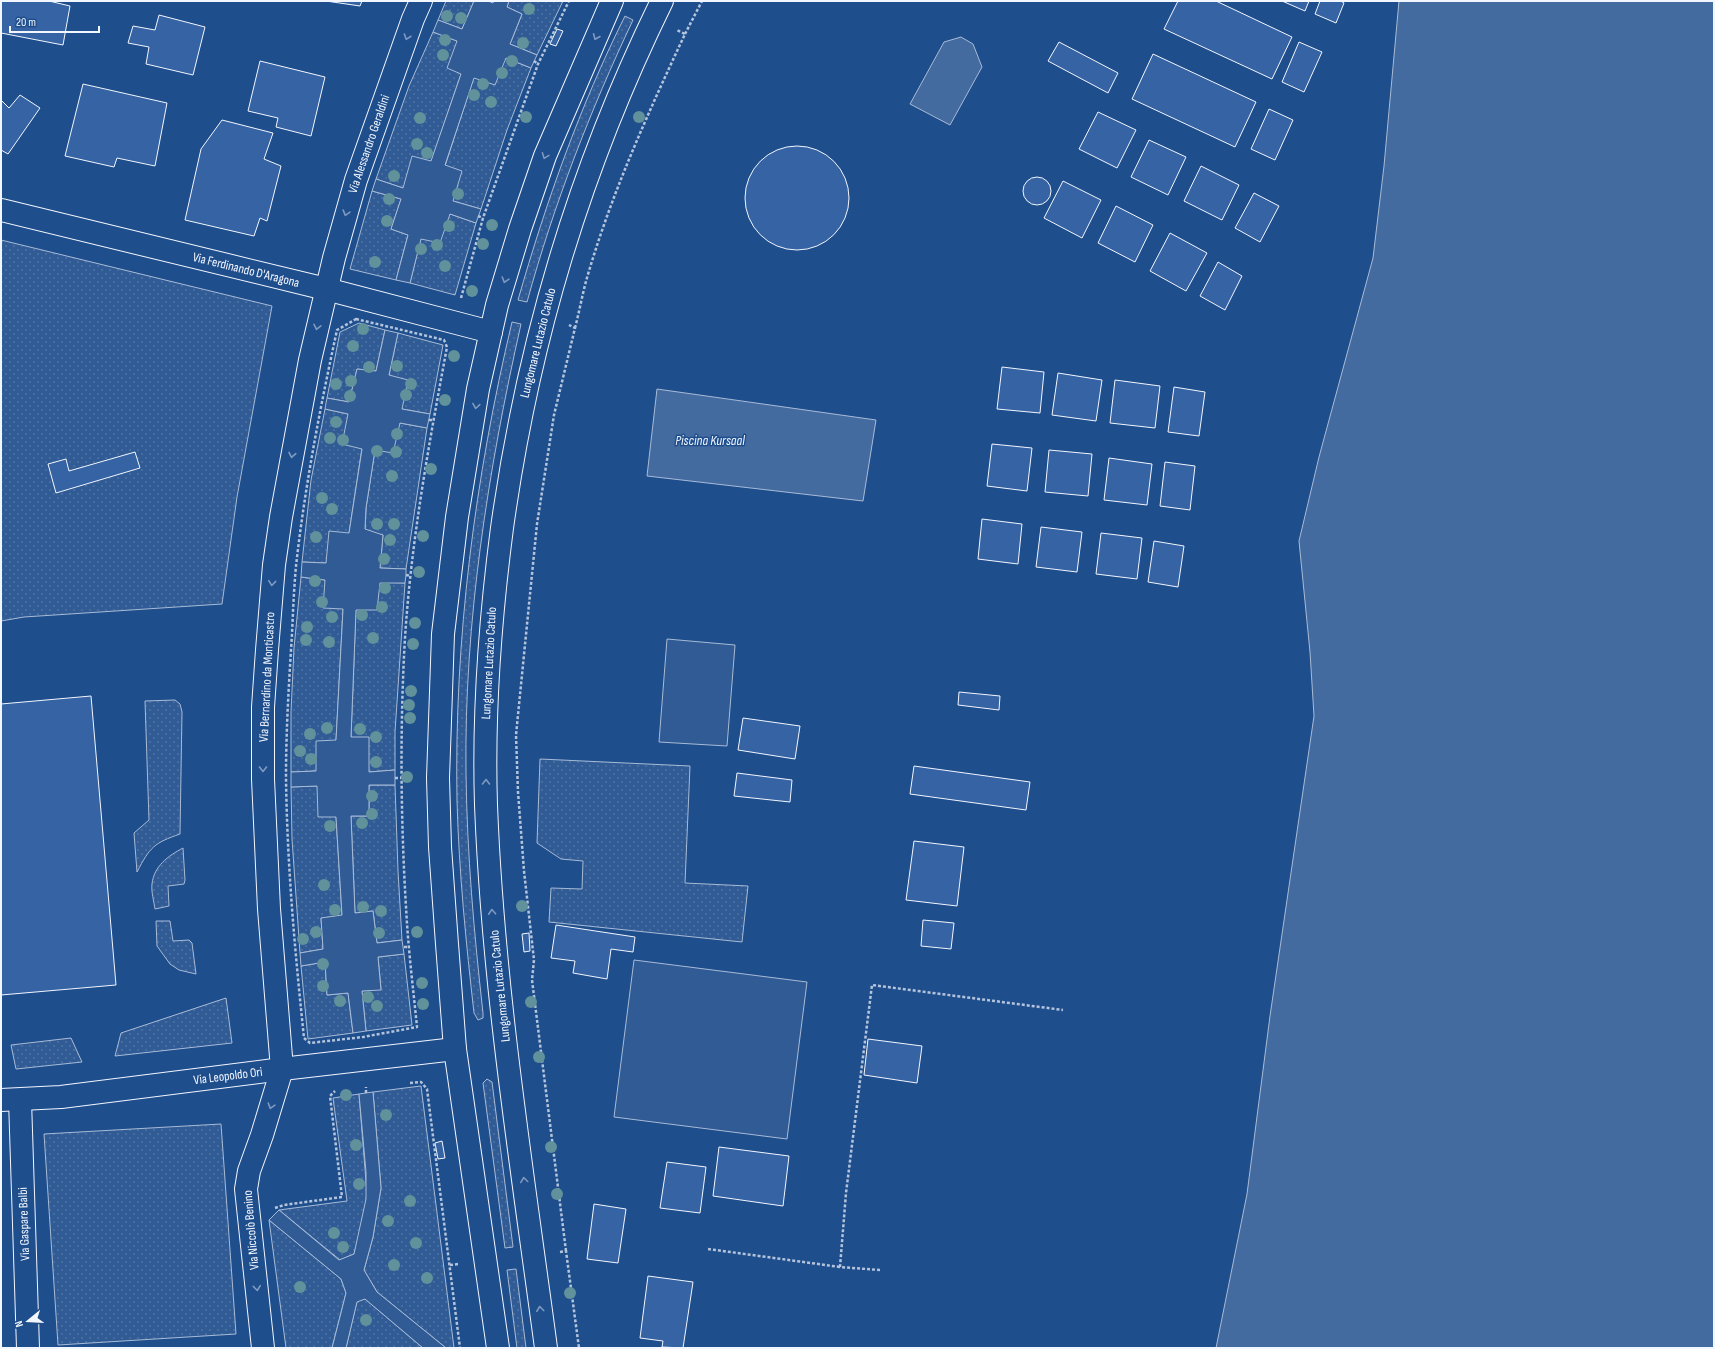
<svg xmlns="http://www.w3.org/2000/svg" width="1715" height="1349" font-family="'Sofia Sans Condensed',sans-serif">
	<defs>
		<pattern id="grass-dots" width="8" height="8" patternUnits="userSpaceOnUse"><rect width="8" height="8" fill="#305b95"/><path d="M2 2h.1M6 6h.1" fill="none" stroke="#4e73a5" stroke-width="1.8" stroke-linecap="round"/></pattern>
	</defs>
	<rect width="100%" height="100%" fill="#1f4e8c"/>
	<g fill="url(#grass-dots)" stroke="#a8bbd7">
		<path d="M446 1H474L462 29 438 20Z"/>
		<path d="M509 1H563L537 55 510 44 522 14 507 7Z"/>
		<path d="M625 16 633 20C590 111 554 204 527 302L518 300C546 202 580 106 625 16Z"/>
		<path d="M433 32 457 41 461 74 431 162 403 188 376 179 409 86Z"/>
		<path d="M506 58 531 68 507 130 481 209 453 201 445 166 474 77Z"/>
		<path d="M372 191 401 199 391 229 408 235 396 280 350 269Z"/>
		<path d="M450 214 476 223 455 295 410 283 421 238Z"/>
		<path d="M1 240 272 306 237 497 222 604 24 617 1 621Z"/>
		<path d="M512 322 521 324C488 471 464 622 466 773 467 854 474 933 483 1013V1018L478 1020 474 1013C466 943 459 872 457 801 454 639 475 478 512 322Z"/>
		<path d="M359 323 385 330 376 371 357 369 349 402 327 398 340 332Z"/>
		<path d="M398 333 443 345 430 414 402 409 389 375Z"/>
		<path d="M325 409 348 414 362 448 349 533 326 563 302 562 311 480Z"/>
		<path d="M400 423 427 428 406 569 380 568 383 535 365 533 366 508 375 450Z"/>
		<path d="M301 577 325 580 343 609 336 740 316 771 291 772V712L294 648Z"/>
		<path d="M380 582 405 583 395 732V770L369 772 351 737 356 609Z"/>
		<path d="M175 700 180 704 182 712 180 834C154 843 150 847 137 872L134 833 149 820 145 701Z"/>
		<path d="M540 759 690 766 685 883 748 886 742 942 549 922 551 888 582 889 583 861 561 859 537 843Z"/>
		<path d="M369 785H395L398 871 402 940 377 943 373 911 355 913 351 816H369Z"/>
		<path d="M317 786 336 817 342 916 321 918 323 949 300 953 292 839 291 787Z"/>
		<path d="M183 848 185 880 184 884 168 886 169 906 155 909C154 902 151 891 152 884 154 866 168 856 183 848Z"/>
		<path d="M156 921H170L173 941 189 940 192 943 196 974 179 970 170 964 157 946Z"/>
		<path d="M404 954 412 1025 366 1031 362 991 381 989 378 957Z"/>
		<path d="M325 962 327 995 348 993 353 1033 308 1039 301 966Z"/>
		<path d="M226 998 232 1043 115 1056 121 1033Z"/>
		<path d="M71 1038 82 1062 16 1069 11 1045Z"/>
		<path d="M487 1079 492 1082 513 1247 505 1248 483 1083Z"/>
		<path d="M421 1086 454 1348H446L377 1292 364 1270 373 1237 381 1188 373 1092Z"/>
		<path d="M359 1094 367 1194 364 1216 354 1254 340 1260 279 1210 347 1201 333 1098Z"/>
		<path d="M221 1124 236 1334 58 1345 44 1134Z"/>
		<path d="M269 1220 341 1279 346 1293 332 1348H286Z"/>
		<path d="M516 1269 526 1348H517L507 1270Z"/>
		<path d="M365 1299 423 1348H346L357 1301Z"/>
	</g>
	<g fill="#305b95" stroke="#a8bbd7">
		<path d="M474 1H488L493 3 494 1H509L507 7 522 14 510 44 537 55 531 68 506 58 495 85 474 78 445 165 462 171 453 201 481 209 476 223 450 214 440 243 421 239 410 283 396 280 408 235 391 229 401 199 372 191 376 179 403 188 412 156 431 161 461 74 447 68 457 41 433 32 438 20 462 29Z"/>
		<path d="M385 330 398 333 389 375 408 380 402 409 430 414 427 428 400 423 393 453 375 450 366 508 365 529 383 535 380 568 406 569V575L405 583H380L377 610H356L351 737H369V772L395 770V785H369V816H351L355 913 373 911 377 943 402 940 404 954 378 957 381 990 362 991 366 1031 353 1033 348 993 327 995 325 962 301 966 300 953 323 949 321 918 342 915 336 817H318L317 786 291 787V772L316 771V741L336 740 343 609 323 608 325 580 301 577 302 562 326 563 329 531 349 533 362 449 342 444 348 414 325 409 326 403 327 398 349 402 357 369 376 371Z"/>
		<path d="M667 639 735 645 727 746 659 742Z"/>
		<path d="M634 960 807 982 787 1139 614 1117Z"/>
		<path d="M373 1092 381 1188 373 1237 364 1270 377 1292 446 1348H423L365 1299 357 1302 346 1348H332L346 1293 341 1279 269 1220 279 1210 339 1260 354 1254 366 1199V1172L359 1094Z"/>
	</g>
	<g fill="#446ba0" stroke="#a8bbd7">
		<path d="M1399 1H1714V1348H1216L1247 1194 1270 1016 1314 716 1310 652 1299 541 1319 457 1373 258 1384 166Z"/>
		<path d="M961 37 973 44 982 67 950 125 910 104 944 42Z"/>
		<path d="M657 389 876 420 863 501 647 476Z"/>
	</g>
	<g fill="#3563a3" stroke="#f2f6ff">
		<path d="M1 1H49L70 6 63 45 1 33Z"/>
		<path d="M326 1H362L360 6Z"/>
		<path d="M1178 1H1216L1292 37 1272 79 1164 29Z"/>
		<path d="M1282 1H1309L1305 11Z"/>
		<path d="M1320 1H1341L1344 3 1336 23 1315 14Z"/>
		<path d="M159 15 205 27 193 75 146 64 149 47 128 43 133 26 155 30Z"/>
		<path d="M557 29 563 31 556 46 550 44Z"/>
		<path d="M1059 42 1118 73 1108 93 1048 61Z"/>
		<path d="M1299 42 1322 52 1304 92 1282 82Z"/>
		<path d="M1153 54 1256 102 1235 147 1132 99Z"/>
		<path d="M260 61 325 77 311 136 276 127 278 118 248 111Z"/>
		<path d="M83 84 167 103 155 166 117 158 114 167 65 156Z"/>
		<path d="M20 95 40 108 8 154 1 150V100L9 108Z"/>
		<path d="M1269 109 1293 120 1275 160 1251 149Z"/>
		<path d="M1098 112 1136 130 1117 168 1079 149Z"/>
		<path d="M222 120 273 133 264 159 281 166 267 221 260 218 254 236 185 220 201 149Z"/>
		<path d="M1149 140 1186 157 1168 195 1131 177Z"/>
		<circle cx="797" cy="198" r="52"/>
		<path d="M1201 166 1239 185 1222 220 1184 201Z"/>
		<circle cx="1037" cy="191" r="14"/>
		<path d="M1063 181 1101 200 1082 238 1044 218Z"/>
		<path d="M1254 193 1279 206 1260 242 1235 228Z"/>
		<path d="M1116 206 1153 225 1135 262 1098 243Z"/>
		<path d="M1170 233 1207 253 1186 291 1150 271Z"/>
		<path d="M1218 262 1242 276 1225 310 1200 296Z"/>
		<path d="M1002 367 1044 372 1040 413 997 409Z"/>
		<path d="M1058 373 1102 380 1096 421 1052 415Z"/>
		<path d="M1115 380 1160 386 1155 428 1110 423Z"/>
		<path d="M1174 387 1205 392 1199 436 1168 432Z"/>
		<path d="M992 444 1032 448 1027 491 987 486Z"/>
		<path d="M1049 450 1092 454 1088 496 1045 492Z"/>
		<path d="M135 452 140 468 56 493 48 464 66 459 69 471Z"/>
		<path d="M1109 458 1152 464 1147 505 1104 500Z"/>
		<path d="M1165 462 1195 466 1190 510 1160 506Z"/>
		<path d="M982 519 1022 524 1018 564 978 559Z"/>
		<path d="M1041 527 1082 532 1077 572 1036 567Z"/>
		<path d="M1101 533 1142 538 1137 579 1096 574Z"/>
		<path d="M1154 541 1184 546 1178 587 1148 582Z"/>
		<path d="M959 692 1000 696 999 710 958 705Z"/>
		<path d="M91 696 116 985 1 995V704Z"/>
		<path d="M743 718 800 726 795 759 738 750Z"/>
		<path d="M914 766 1030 782 1026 810 910 794Z"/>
		<path d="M737 773 792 780 790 802 734 796Z"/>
		<path d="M914 841 964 847 957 906 906 900Z"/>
		<path d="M923 920 954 923 951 949 921 946Z"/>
		<path d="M556 925 635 937 633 952 611 949 607 979 573 973 575 961 551 958Z"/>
		<path d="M529 933 530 951 524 952 522 934Z"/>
		<path d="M868 1039 922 1046 917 1083 864 1075Z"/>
		<path d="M442 1141 445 1158 438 1159 435 1143Z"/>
		<path d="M719 1147 789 1156 783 1206 713 1196Z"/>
		<path d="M667 1162 706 1167 700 1213 660 1208Z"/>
		<path d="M594 1204 626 1209 618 1263 587 1259Z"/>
		<path d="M648 1276 693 1282 683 1348 662 1347 663 1341 640 1338Z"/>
	</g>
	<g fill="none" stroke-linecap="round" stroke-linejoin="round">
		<defs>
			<g id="minor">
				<path d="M1 210 326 289 491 332"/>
				<path d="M1 1100 61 1097 282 1069 455 1049"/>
				<path d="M20 1100 28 1348"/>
				<path d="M263 1348 246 1189 249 1171 262 1135 282 1069 269 909 263 779V707L267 650 274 565 281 517 310 360 334 258 356 180 413 19 421 1"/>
			</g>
			<g id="major">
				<path d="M498 1348 455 1049 447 944 440 847 438 778 443 634 457 517 478 389 497 305 520 229 545 156 612 1"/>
				<path d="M546 1348C522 1168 493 987 486 805 483 712 490 620 502 528 528 342 579 170 662 1"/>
			</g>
		</defs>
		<use href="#minor" stroke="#f2f6ff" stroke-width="24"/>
		<use href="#major" stroke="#f2f6ff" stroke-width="24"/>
		<g stroke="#b3c4dc" stroke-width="2.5" stroke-dasharray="3 2" stroke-linecap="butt">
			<path d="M685 34 702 1"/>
			<path d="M534 61 538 64"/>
			<path d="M478 216 483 218"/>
			<path d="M461 298 483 218 538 64 569 1"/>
			<path d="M356 319 444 340 447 347C428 449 409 552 404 656 400 740 401 824 406 907 408 947 413 987 417 1027L363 1037 310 1043 304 1038C295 952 287 864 286 777 286 729 289 682 292 634 293 611 294 588 296 566 305 486 320 408 337 330Z"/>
			<path d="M575 328C580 309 583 290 589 271 613 190 649 111 685 34L677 30"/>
			<path d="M429 420H433"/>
			<path d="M406 575 411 576"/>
			<path d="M395 778H401"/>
			<path d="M404 947H409"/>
			<path d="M410 1083 421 1082 427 1089 460 1348"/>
			<path d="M366 1093V1087"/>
			<path d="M275 1208 284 1205 342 1197 330 1096 335 1091"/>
			<path d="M708 1249 840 1267"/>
			<path d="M566 1251 532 980 534 960 524 871 518 792 516 735 537 524 554 415 575 328 569 325"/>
			<path d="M560 1252 566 1251 579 1348"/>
			<path d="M450 1265 459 1264"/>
			<path d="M880 1270 840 1267 846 1193 872 985 1063 1010"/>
		</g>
		<use href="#minor" stroke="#1f4e8c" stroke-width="22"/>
		<use href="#major" stroke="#1f4e8c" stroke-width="22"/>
	</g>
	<g fill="#61919a">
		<circle cx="529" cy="9" r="6"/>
		<circle cx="447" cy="16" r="6"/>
		<circle cx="461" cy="18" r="6"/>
		<circle cx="445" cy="40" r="6"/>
		<circle cx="523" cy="43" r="6"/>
		<circle cx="443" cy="55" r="6"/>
		<circle cx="512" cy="61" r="6"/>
		<circle cx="502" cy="73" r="6"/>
		<circle cx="483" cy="84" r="6"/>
		<circle cx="474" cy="95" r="6"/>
		<circle cx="491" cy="102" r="6"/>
		<circle cx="526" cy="117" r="6"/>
		<circle cx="639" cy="117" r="6"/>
		<circle cx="420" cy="118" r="6"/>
		<circle cx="417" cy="144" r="6"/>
		<circle cx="427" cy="153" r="6"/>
		<circle cx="394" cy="176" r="6"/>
		<circle cx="458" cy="194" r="6"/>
		<circle cx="389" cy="199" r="6"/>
		<circle cx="387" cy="221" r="6"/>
		<circle cx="492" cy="225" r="6"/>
		<circle cx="449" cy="226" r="6"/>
		<circle cx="483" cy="244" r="6"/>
		<circle cx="437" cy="245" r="6"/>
		<circle cx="421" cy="249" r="6"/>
		<circle cx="375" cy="262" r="6"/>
		<circle cx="445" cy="266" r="6"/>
		<circle cx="472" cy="291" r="6"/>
		<circle cx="363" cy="329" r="6"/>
		<circle cx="353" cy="346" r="6"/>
		<circle cx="454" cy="356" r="6"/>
		<circle cx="397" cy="366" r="6"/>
		<circle cx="369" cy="367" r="6"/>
		<circle cx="351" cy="381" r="6"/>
		<circle cx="336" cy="384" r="6"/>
		<circle cx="411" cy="384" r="6"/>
		<circle cx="406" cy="395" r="6"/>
		<circle cx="350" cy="396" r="6"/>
		<circle cx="445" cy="400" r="6"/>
		<circle cx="336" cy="422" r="6"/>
		<circle cx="397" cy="434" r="6"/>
		<circle cx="330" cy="438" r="6"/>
		<circle cx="343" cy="440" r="6"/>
		<circle cx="377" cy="451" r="6"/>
		<circle cx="396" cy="452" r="6"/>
		<circle cx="431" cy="469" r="6"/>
		<circle cx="392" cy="476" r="6"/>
		<circle cx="322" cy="498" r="6"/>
		<circle cx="332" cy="509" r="6"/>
		<circle cx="377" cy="524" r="6"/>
		<circle cx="394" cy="524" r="6"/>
		<circle cx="423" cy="536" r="6"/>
		<circle cx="316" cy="537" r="6"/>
		<circle cx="390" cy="540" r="6"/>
		<circle cx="384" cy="559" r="6"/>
		<circle cx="419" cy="572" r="6"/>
		<circle cx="315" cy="581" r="6"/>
		<circle cx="385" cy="588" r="6"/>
		<circle cx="322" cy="602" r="6"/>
		<circle cx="382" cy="607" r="6"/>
		<circle cx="362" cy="615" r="6"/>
		<circle cx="332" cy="617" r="6"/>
		<circle cx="415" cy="623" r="6"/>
		<circle cx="307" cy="627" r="6"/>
		<circle cx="373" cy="638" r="6"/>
		<circle cx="306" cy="640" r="6"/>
		<circle cx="329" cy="642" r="6"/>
		<circle cx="413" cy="644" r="6"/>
		<circle cx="411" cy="691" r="6"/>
		<circle cx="409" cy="705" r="6"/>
		<circle cx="410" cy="718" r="6"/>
		<circle cx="327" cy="728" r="6"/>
		<circle cx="360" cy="729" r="6"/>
		<circle cx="310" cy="734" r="6"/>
		<circle cx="376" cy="737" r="6"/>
		<circle cx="300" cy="751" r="6"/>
		<circle cx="311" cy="759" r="6"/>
		<circle cx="376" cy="762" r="6"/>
		<circle cx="407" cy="777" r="6"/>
		<circle cx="372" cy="796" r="6"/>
		<circle cx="372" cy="814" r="6"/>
		<circle cx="362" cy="823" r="6"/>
		<circle cx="330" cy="826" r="6"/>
		<circle cx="324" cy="885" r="6"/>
		<circle cx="522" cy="906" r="6"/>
		<circle cx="363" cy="907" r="6"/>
		<circle cx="335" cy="910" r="6"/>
		<circle cx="381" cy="911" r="6"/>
		<circle cx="316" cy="932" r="6"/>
		<circle cx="417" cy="932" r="6"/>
		<circle cx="379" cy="933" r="6"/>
		<circle cx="303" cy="939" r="6"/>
		<circle cx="323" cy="964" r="6"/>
		<circle cx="422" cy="983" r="6"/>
		<circle cx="323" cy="986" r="6"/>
		<circle cx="368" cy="997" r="6"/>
		<circle cx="340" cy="1001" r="6"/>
		<circle cx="531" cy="1002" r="6"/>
		<circle cx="423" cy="1004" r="6"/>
		<circle cx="377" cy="1006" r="6"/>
		<circle cx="539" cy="1057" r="6"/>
		<circle cx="346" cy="1095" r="6"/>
		<circle cx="386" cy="1115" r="6"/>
		<circle cx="356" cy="1145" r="6"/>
		<circle cx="551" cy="1147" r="6"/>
		<circle cx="359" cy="1184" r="6"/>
		<circle cx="557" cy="1194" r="6"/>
		<circle cx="410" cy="1201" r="6"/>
		<circle cx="388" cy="1221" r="6"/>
		<circle cx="334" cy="1233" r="6"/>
		<circle cx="416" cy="1243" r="6"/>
		<circle cx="343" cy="1247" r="6"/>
		<circle cx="394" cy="1265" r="6"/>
		<circle cx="427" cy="1278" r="6"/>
		<circle cx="300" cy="1287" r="6"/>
		<circle cx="570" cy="1293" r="6"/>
		<circle cx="366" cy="1320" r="6"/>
	</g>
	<defs><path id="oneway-chevron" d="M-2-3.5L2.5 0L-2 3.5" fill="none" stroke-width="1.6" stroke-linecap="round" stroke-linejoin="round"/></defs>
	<g stroke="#7e9ac0">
		<use href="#oneway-chevron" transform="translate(407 37) rotate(109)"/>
		<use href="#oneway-chevron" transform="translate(596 37) rotate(113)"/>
		<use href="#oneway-chevron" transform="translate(545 156) rotate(111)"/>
		<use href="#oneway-chevron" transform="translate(346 213) rotate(106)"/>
		<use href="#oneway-chevron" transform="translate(505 280) rotate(107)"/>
		<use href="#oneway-chevron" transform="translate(317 327) rotate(102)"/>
		<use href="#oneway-chevron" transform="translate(476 406) rotate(99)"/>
		<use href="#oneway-chevron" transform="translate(292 455) rotate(101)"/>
		<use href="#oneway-chevron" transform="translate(272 583) rotate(96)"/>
		<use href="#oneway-chevron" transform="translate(263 769) rotate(90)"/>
		<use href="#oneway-chevron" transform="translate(486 782) rotate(-90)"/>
		<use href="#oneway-chevron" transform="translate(492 912) rotate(-93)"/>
		<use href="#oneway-chevron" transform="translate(271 1106) rotate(107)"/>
		<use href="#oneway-chevron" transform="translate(524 1180) rotate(-98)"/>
		<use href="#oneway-chevron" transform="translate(257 1288) rotate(84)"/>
		<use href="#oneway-chevron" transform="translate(540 1309) rotate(-97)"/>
	</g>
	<g text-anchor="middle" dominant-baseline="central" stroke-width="3" stroke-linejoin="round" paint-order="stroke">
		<g font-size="13" fill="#f2f6ff" stroke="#1f4e8c">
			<text transform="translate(369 144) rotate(-71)">Via Alessandro Geraldini</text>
			<text transform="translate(246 270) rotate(14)">Via Ferdinando D'Aragona</text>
			<text transform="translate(538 343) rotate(-76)">Lungomare Lutazio Catulo</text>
			<text transform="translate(489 663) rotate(-87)">Lungomare Lutazio Catulo</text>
			<text transform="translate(267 677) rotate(-87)">Via Bernardino da Monticastro</text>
			<text transform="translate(500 986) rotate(-96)">Lungomare Lutazio Catulo</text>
			<text transform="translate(228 1076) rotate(-7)">Via Leopoldo Ori</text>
			<text transform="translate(24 1224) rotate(-92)">Via Gaspare Balbi</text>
			<text transform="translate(251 1230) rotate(-95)">Via Niccolò Benino</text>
		</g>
		<g font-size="14" font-style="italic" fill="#f2f6ff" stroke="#1f4e8c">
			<text x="710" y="440">Piscina Kursaal</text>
		</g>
	</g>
	<rect width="1715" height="1349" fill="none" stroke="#f2f6ff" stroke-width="4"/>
	<g transform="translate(28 1321) rotate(252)" stroke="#1f4e8c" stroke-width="3" paint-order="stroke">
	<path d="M0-3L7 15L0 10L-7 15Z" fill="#f2f6ff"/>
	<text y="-6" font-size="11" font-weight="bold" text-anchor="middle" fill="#f2f6ff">N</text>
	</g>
	<path d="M10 26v6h89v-6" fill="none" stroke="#f2f6ff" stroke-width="2"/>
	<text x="16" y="26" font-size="12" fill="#f2f6ff" stroke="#1f4e8c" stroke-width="3" paint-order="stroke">20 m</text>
</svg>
